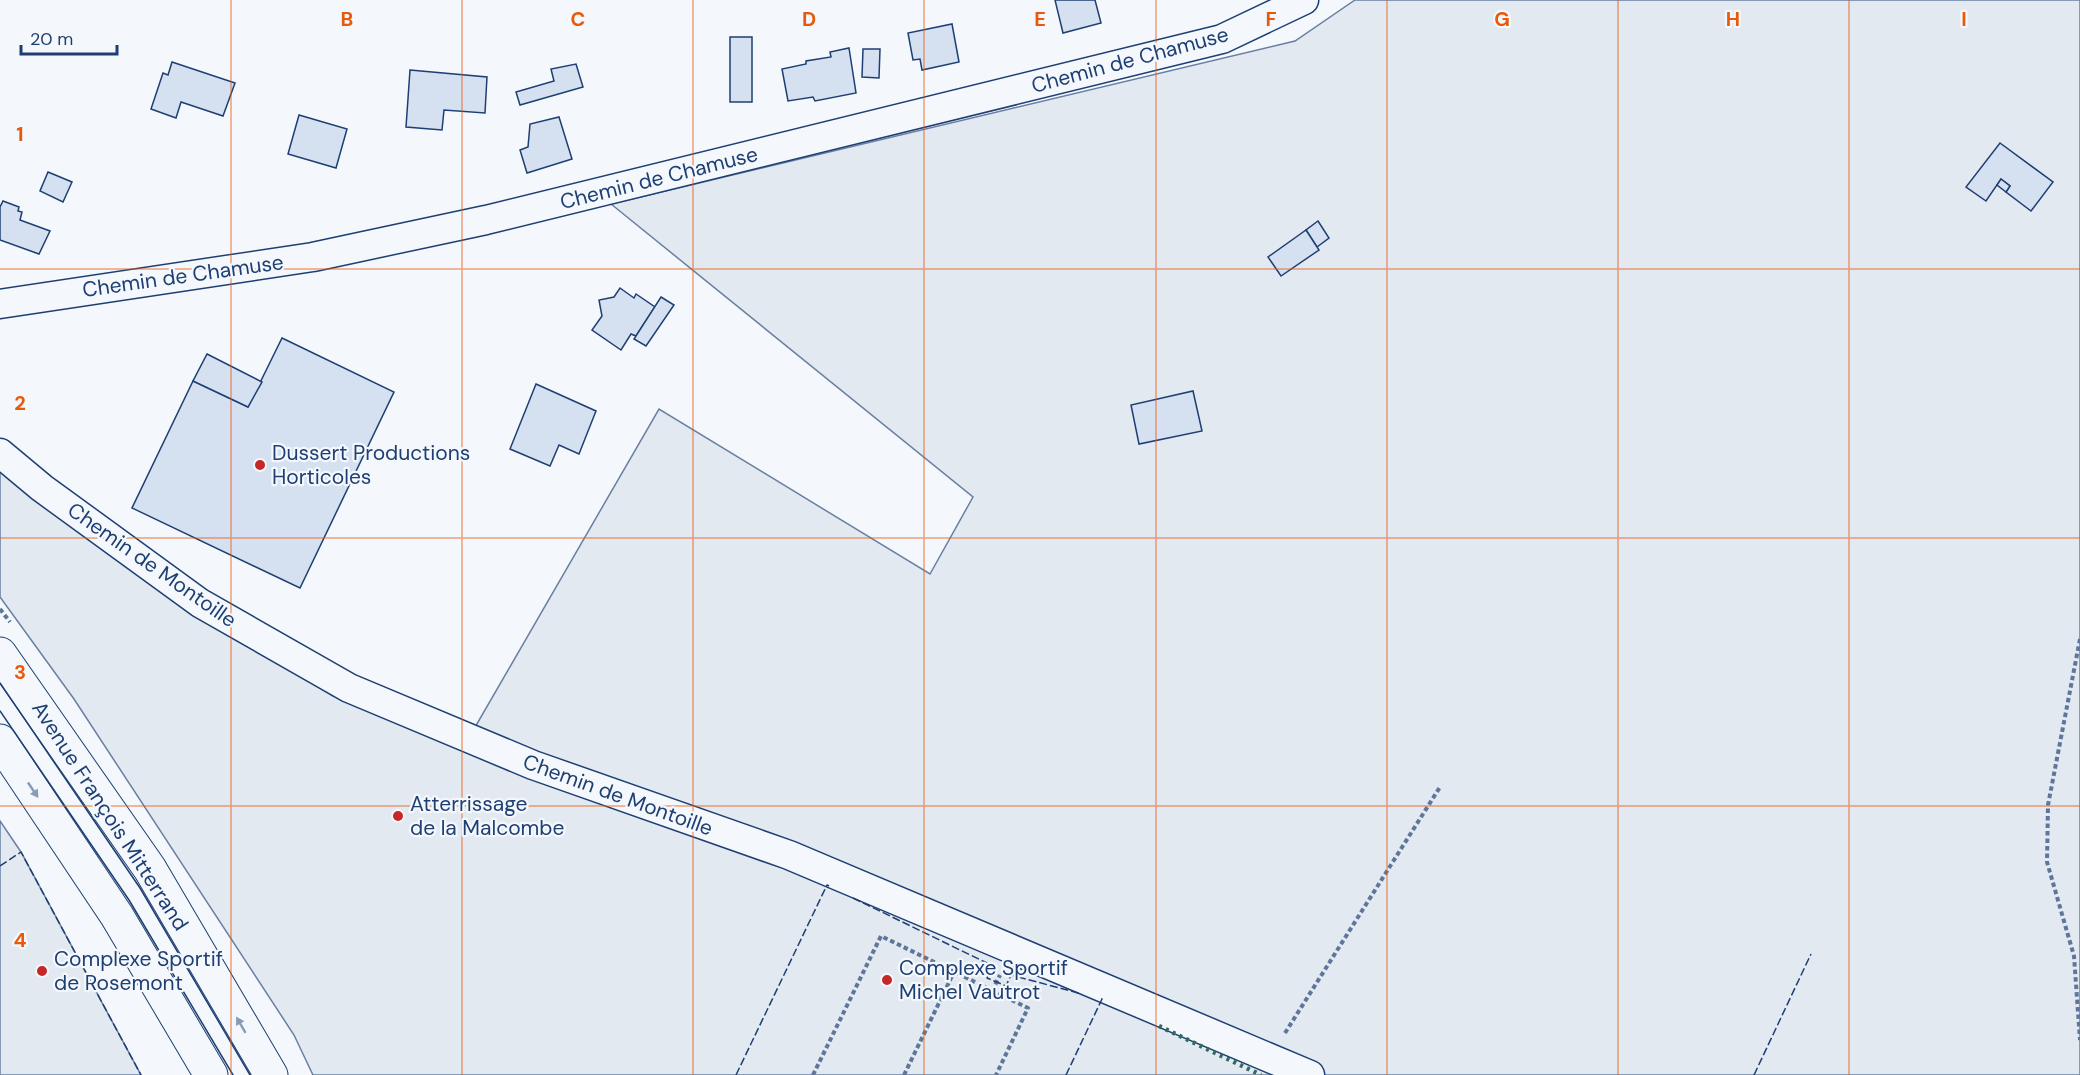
<svg xmlns="http://www.w3.org/2000/svg" width="2080" height="1075" font-family="'DM Sans',sans-serif">
	<rect width="100%" height="100%" fill="#f4f7fb"/>
	<g fill="#e3e9f0" stroke="#687fa3" stroke-width="1.5">
		<path d="M1355 0H2080V1075H313L294 1035 74 699 0 597V469L197 612 333 696 463 748 659 409 930 574 973 497 611 204 1295 41Z"/>
		<path d="M0 821 21 852 141 1075H0Z"/>
	</g>
	<g fill="#d5e0f0" stroke="#1d3f73" stroke-width="1.5">
		<path d="M1055 0H1095L1101 23 1063 33Z"/>
		<path d="M952 24 959 62 922 70 920 59 913 60 908 33Z"/>
		<rect x="730" y="37" width="22" height="65"/>
		<path d="M849 48 856 93 815 101 813 97 788 101 782 69 806 64V61L831 57 830 52Z"/>
		<path d="M863 49H880L879 78 862 77Z"/>
		<path d="M172 62 235 83 223 116 181 102 176 118 151 109 163 73 168 75Z"/>
		<path d="M576 64 583 87 520 105 516 92 554 81 551 69Z"/>
		<path d="M410 70 487 77 485 113 444 110 442 130 406 127Z"/>
		<path d="M299 115 347 129 336 168 288 154Z"/>
		<path d="M559 117 572 159 527 173 520 150 528 147 530 124Z"/>
		<path d="M2000 143 2053 182 2031 211 2006 192 2010 186 2001 179 1986 201 1966 187Z"/>
		<path d="M48 172 72 182 63 202 40 191Z"/>
		<path d="M2001 179 2010 186 2006 192 1997 185Z"/>
		<path d="M3 201 19 207 18 211 22 212 20 220 50 231 39 254 0 240V207Z"/>
		<path d="M1318 221 1329 238 1317 247 1306 230Z"/>
		<path d="M1306 230 1319 250 1281 276 1268 257Z"/>
		<path d="M620 288 634 298 636 294 655 307 636 336 631 334 621 350 592 330 602 316 599 300 614 297Z"/>
		<path d="M661 297 674 305 646 346 634 339Z"/>
		<path d="M282 338 394 392 300 588 132 508 193 381 248 407Z"/>
		<path d="M207 354 262 382 248 407 193 381Z"/>
		<path d="M536 384 596 411 579 454 559 445 550 466 510 449Z"/>
		<path d="M1193 391 1202 431 1139 444 1131 405Z"/>
	</g>
	<g fill="none" stroke-linecap="round" stroke-linejoin="round">
		<defs>
			<g id="minor">
				<path d="M0 304 313 257 486 220 1222 39 1304 0"/>
				<path d="M0 453 42 488 200 603 349 688 533 765 789 855 1310 1075"/>
			</g>
			<g id="secondary">
				<path d="M0 654 150 869 271 1075"/>
				<path d="M0 741 117 916 211 1075"/>
			</g>
		</defs>
		<use href="#minor" stroke="#1d3f73" stroke-width="31"/>
		<use href="#secondary" stroke="#1d3f73" stroke-width="35"/>
		<g stroke="#5e769c" stroke-width="4" stroke-dasharray="4.5 3" stroke-linecap="butt">
			<path d="M0 609 10 622"/>
			<path d="M2080 639 2048 805 2047 862 2074 956 2080 1040"/>
			<path d="M992 991 1000 975"/>
			<path d="M1285 1033 1440 787"/>
			<path d="M813 1075 881 936 1028 1008 996 1075"/>
			<path d="M904 1075 954 972"/>
		</g>
		<use href="#minor" stroke="#f4f7fb" stroke-width="28"/>
		<use href="#secondary" stroke="#f4f7fb" stroke-width="33"/>
		<g stroke="#1d3f73" stroke-width="1.5">
			<path d="M0 683 140 888 250 1075"/>
			<path d="M0 711 129 900 233 1075"/>
		</g>
		<path stroke="#2c6c60" stroke-width="4.5" stroke-dasharray="3 4.5" stroke-linecap="butt" d="M1159 1026 1261 1075"/>
		<g stroke="#1d3f73" stroke-width="1.5" stroke-dasharray="8 3" stroke-linecap="butt">
			<path d="M0 866 21 852 141 1075"/>
			<path d="M853 898 993 966 987 978 1006 986 1011 975 1082 994"/>
			<path d="M736 1075 827 885 829 886"/>
			<path d="M1066 1075 1102 999H1100"/>
			<path d="M1754 1075 1811 954"/>
		</g>
	</g>
	<defs><path id="oneway-solid" d="M-6-.8H1V-3.2L6.5 0L1 3.2V.8H-6Z" transform="scale(1.5)"/></defs>
	<g fill="#889bb7">
		<use href="#oneway-solid" transform="translate(33 790) rotate(56)"/>
		<use href="#oneway-solid" transform="translate(241 1025) rotate(-120)"/>
	</g>
	<path fill="none" stroke="#e8590c" stroke-width="1.5" stroke-opacity="0.55" d="M231 0V1075M462 0V1075M693 0V1075M924 0V1075M1156 0V1075M1387 0V1075M1618 0V1075M1849 0V1075M0 269H2080M0 538H2080M0 806H2080"/>
	<g fill="#c62828" stroke="#f4f7fb" stroke-width="2">
		<circle cx="260" cy="465" r="6"/>
		<circle cx="398" cy="816" r="6"/>
		<circle cx="42" cy="971" r="6"/>
		<circle cx="887" cy="980" r="6"/>
	</g>
	<g text-anchor="middle" dominant-baseline="central" stroke-width="4.5" stroke-linejoin="round" paint-order="stroke">
		<g font-size="21" fill="#1d3f73" stroke="#f4f7fb">
			<text transform="translate(1130 60) rotate(-15)">Chemin de Chamuse</text>
			<text transform="translate(659 178) rotate(-14)">Chemin de Chamuse</text>
			<text transform="translate(183 276) rotate(-8)">Chemin de Chamuse</text>
			<text transform="translate(152 565) rotate(35)">Chemin de Montoille</text>
			<text transform="translate(618 795) rotate(20)">Chemin de Montoille</text>
			<text transform="translate(110 816) rotate(57)">Avenue François Mitterrand</text>
		</g>
		<g font-size="21" fill="#1d3f73" stroke="#f4f7fb" text-anchor="start">
			<text x="272" y="453">Dussert Productions<tspan x="272" dy="24">Horticoles</tspan></text>
			<text x="410" y="804">Atterrissage<tspan x="410" dy="24">de la Malcombe</tspan></text>
			<text x="54" y="959">Complexe Sportif<tspan x="54" dy="24">de Rosemont</tspan></text>
			<text x="899" y="968">Complexe Sportif<tspan x="899" dy="24">Michel Vautrot</tspan></text>
		</g>
	</g>
	<g font-size="20" text-anchor="middle" font-weight="bold" fill="#e8590c" stroke="#f4f7fb" stroke-width="4.5" stroke-linejoin="round" paint-order="stroke">
		<text x="347" y="26">B</text>
		<text x="578" y="26">C</text>
		<text x="809" y="26">D</text>
		<text x="1040" y="26">E</text>
		<text x="1271" y="26">F</text>
		<text x="1502" y="26">G</text>
		<text x="1733" y="26">H</text>
		<text x="1964" y="26">I</text>
		<text x="20" y="141">1</text>
		<text x="20" y="410">2</text>
		<text x="20" y="679">3</text>
		<text x="20" y="947">4</text>
	</g>
	<path d="M21 45v9h96v-9" fill="none" stroke="#1d3f73" stroke-width="3"/>
	<text x="30" y="45" font-size="18" fill="#1d3f73" stroke="#f4f7fb" stroke-width="4.5" paint-order="stroke">20 m</text>
</svg>
